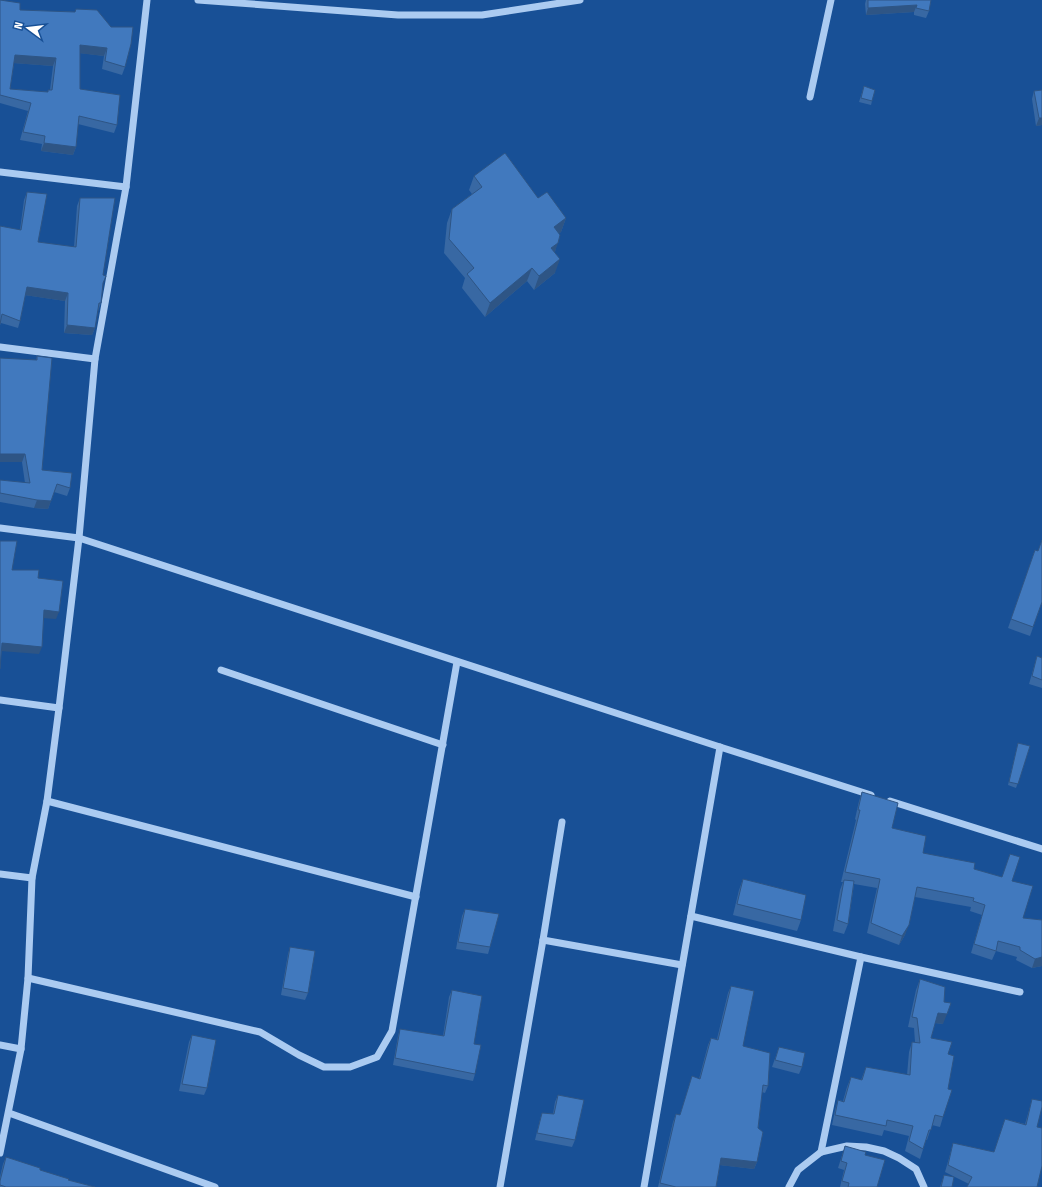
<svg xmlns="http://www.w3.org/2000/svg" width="1042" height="1187" font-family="'Fira Sans Condensed',sans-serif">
	<rect width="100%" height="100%" fill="#185096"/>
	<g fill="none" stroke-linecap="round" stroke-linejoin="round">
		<g stroke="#abcbf1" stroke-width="7">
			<path d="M198 0 398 15H482L580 0"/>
			<path d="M810 97 831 0"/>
			<path d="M0 172 126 187"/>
			<path d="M0 347 95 359"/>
			<path d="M0 528 79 538 720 747 871 795"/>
			<path d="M221 670 443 745"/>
			<path d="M0 700 59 708"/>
			<path d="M47 801 416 897"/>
			<path d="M890 801 1042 849"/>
			<path d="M0 874 32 878"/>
			<path d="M691 916 861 957 1020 992"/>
			<path d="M543 940 682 965"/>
			<path d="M28 978 260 1032 299 1055 324 1067H350L377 1057 392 1031 457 662"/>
			<path d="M0 1045 21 1049"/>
			<path d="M9 1113 215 1187"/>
			<path d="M821 1152 861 957"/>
			<path d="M0 1153 21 1049 28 978 32 878 47 801 59 708 79 538 95 359 126 187 147 0"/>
			<path d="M500 1187 543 940 562 822"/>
			<path d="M644 1187 720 747"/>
			<path d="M789 1187 798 1170 821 1152 847 1146 866 1147 884 1151 899 1158 916 1169 924 1187"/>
		</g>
	</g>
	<g fill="#3868a3" fill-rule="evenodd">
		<path d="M0 0 20 10 75 12 125 67 122 75 102 69 104 56 80 53V89L117 125 114 133 78 124 76 147 73 155 41 151 42 144 20 140 28 111 0 103ZM14 63 53 66 50 90 48 92 10 89Z"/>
		<path d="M866 0H931L929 11 926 18 914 15V12L866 15 865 4Z"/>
		<path d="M864 86 872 101 871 105 859 102Z"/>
		<path d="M1042 90V125L1036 126 1032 99 1034 91Z"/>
		<path d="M474 176 538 198 566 218 561 232 559 233 555 252V273L534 290 527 281 485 317 462 288 465 278 444 253 447 223 452 209 472 194 469 190Z"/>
		<path d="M27 192 38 242 74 247 77 206 80 198 103 275V285L101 303 98 311H97L95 328 92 335 64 333 65 301 25 295 20 321 18 328 1 323 0 325V226L20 230 24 200Z"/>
		<path d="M37 356 42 470 70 488 67 496 54 492 48 509 34 508 0 502V480L25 483 22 462 36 360Z"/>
		<path d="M1035 550 1038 551 1042 602 1030 636 1008 628Z"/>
		<path d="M1037 656 1042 658V688L1029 684Z"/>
		<path d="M1018 743 1030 746 1016 788 1008 785Z"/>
		<path d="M862 792 892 828 923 853 1012 881 1023 918 1042 920V966L1032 968 1016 960 1017 957 996 951 992 960 971 953 982 915 970 911 971 907 915 897 905 935 899 945 867 933 877 888 854 884 848 924 844 934 833 931 840 890 843 882H841L856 820 855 819 859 801Z"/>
		<path d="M743 879 801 920 797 931 733 915 739 890Z"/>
		<path d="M465 909 490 947 488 954 456 949 462 916Z"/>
		<path d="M290 947 308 993 305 1000 281 995 288 954Z"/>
		<path d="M920 979 944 1002 943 1024 935 1023 931 1038 948 1054 943 1117 940 1127 932 1125 927 1140H926L920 1159 905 1151 909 1136 884 1130 882 1136 832 1125 835 1110 838 1100 843 1101 847 1087 851 1077 861 1080 866 1067 907 1075 909 1052 912 1042H915L914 1028 908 1027 916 990Z"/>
		<path d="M731 986 743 1046 768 1086 765 1093 762 1092 758 1128 757 1162 754 1169 720 1165 716 1187H658L673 1122 676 1114 680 1115 692 1076 699 1079 708 1045 711 1038 717 1039 728 993Z"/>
		<path d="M452 990 474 1044 475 1074 473 1081 393 1065 398 1036 400 1029 443 1036 449 997Z"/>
		<path d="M192 1035 207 1088 204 1095 179 1091 189 1042Z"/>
		<path d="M779 1047 802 1067 799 1074 772 1067Z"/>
		<path d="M558 1095 575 1140 572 1147 535 1140 540 1120 542 1113 553 1114 555 1102Z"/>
		<path d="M1032 1099 1037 1127 969 1184 945 1172 951 1151 953 1143 994 1152 1005 1119 1025 1124 1030 1107Z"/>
		<path d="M845 1146 865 1155 877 1187H840L844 1170 838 1168Z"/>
		<path d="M6 1157 40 1170 68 1180 95 1187H0V1177L3 1164Z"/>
		<path d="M944 1175 952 1187H940Z"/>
	</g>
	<g fill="#2e5585">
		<path d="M917 5 914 12 866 15 868 8Z"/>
		<path d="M80 45 107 48 104 56 77 53Z"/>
		<path d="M15 55 56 58 53 66 12 63Z"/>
		<path d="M1039 118H1042V125L1036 126Z"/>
		<path d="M44 143 76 147 73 155 41 151Z"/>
		<path d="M566 218 561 232 549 241 554 227Z"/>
		<path d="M558 243 553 257 551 248Z"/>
		<path d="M560 259 555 273 534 290 539 276Z"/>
		<path d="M532 268 527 281 485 317 490 303Z"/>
		<path d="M27 287 68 293 65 301 24 295Z"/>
		<path d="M67 325 95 328 92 335 64 333Z"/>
		<path d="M0 454H25L22 462H0Z"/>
		<path d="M37 500 51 501 48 509 34 508Z"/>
		<path d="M44 610 59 612 56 619 41 618Z"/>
		<path d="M2 643 42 647 39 654 0 651Z"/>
		<path d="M909 925 905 935 899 945 902 936Z"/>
		<path d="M1042 957V966L1032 968 1035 959Z"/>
		<path d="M938 1013 947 1014 943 1024 934 1023Z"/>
		<path d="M721 1158 757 1162 754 1169 718 1165Z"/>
	</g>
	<g fill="#4179be" stroke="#2e5585" fill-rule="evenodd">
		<path d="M0 0 20 3V10L75 12 76 9 97 10 111 27H133L131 44 125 67 105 61 107 48 80 45V89L120 95 117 125 79 116 76 147 44 143 45 136 23 132 31 103 0 95ZM15 55 56 58 52 90H48V92L10 89Z"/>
		<path d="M868 0H931L929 11 916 8 917 5 868 8Z"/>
		<path d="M864 86 875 90 872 101 861 98Z"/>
		<path d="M1042 90V118H1039L1034 91Z"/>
		<path d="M505 153 538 198 547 192 566 218 554 227 560 235 558 243 551 248 560 259 539 276 532 268 490 303 467 274 474 268 449 239 452 209 482 187 474 176Z"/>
		<path d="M27 192 47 194 38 242 76 247 80 198H115L103 275 106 276 103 283 101 303H99L95 328 67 325 68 293 27 287 20 321 2 314 0 324V226L21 230Z"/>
		<path d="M37 356 52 358 42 470 72 473 70 488 57 484 51 501 37 500 0 493V480L30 483 25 454H0V358L37 360Z"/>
		<path d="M1042 540V602L1033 627 1011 619 1035 550 1038 551Z"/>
		<path d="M0 541H17L12 570H39L38 578 63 581 59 612 44 610 42 647 2 643 0 669Z"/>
		<path d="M1037 656 1042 658V680L1032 676Z"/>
		<path d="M1018 743 1030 746 1018 784 1009 782Z"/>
		<path d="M862 792 898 803 892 828 926 836 923 853 975 863 974 869 1002 877 1010 854 1020 857 1012 881 1033 886 1023 918 1042 920V957L1035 959 1020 950V947L998 941 996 951 974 944 985 905 973 901 974 898 917 887 909 925 902 936 871 923 880 879 845 872 860 810H858Z"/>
		<path d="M743 879 806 895 801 920 737 904Z"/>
		<path d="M844 880 854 881 848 924 837 920Z"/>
		<path d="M465 909 499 914 490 947 458 942Z"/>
		<path d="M290 947 315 951 308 993 283 988Z"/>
		<path d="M920 979 945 987 944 1002 951 1003 947 1014 938 1013 931 1038 952 1042 948 1054 954 1056 948 1089 952 1090 943 1117 935 1115 931 1130H929L923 1149 909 1141 913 1126 887 1120 886 1126 835 1115 838 1100 844 1102 851 1077 862 1080 866 1067 910 1075 912 1042 920 1043 917 1018 912 1017Z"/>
		<path d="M731 986 754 991 743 1046 770 1053 768 1086 763 1085 758 1128 763 1132 757 1162 721 1158 716 1187H676L660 1183 676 1114 680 1115 692 1076 700 1079 711 1038 718 1040Z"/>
		<path d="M452 990 482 996 474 1044 481 1045 475 1074 395 1058 400 1029 444 1036Z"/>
		<path d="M192 1035 216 1040 207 1088 182 1084Z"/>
		<path d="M779 1047 805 1053 802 1067 775 1060Z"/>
		<path d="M558 1095 584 1100 575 1140 537 1133 542 1113 554 1114Z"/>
		<path d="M1032 1099 1042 1101V1107L1037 1127 1042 1128V1166L1037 1187H967L972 1177 948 1165 953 1143 994 1152 1005 1119 1026 1125Z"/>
		<path d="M845 1146 866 1152 865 1155 885 1160 877 1187H848L849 1183 842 1181 847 1163 841 1161Z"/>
		<path d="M6 1157 40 1168V1170L69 1179 68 1180 95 1187H6L0 1185V1181Z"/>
		<path d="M944 1175 954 1177 952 1187H941Z"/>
	</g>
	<g transform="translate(28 28) rotate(285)" stroke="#185096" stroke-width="3" paint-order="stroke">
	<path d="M0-3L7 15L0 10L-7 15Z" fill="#ffffff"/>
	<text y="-6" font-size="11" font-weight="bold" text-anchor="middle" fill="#ffffff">N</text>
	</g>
</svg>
